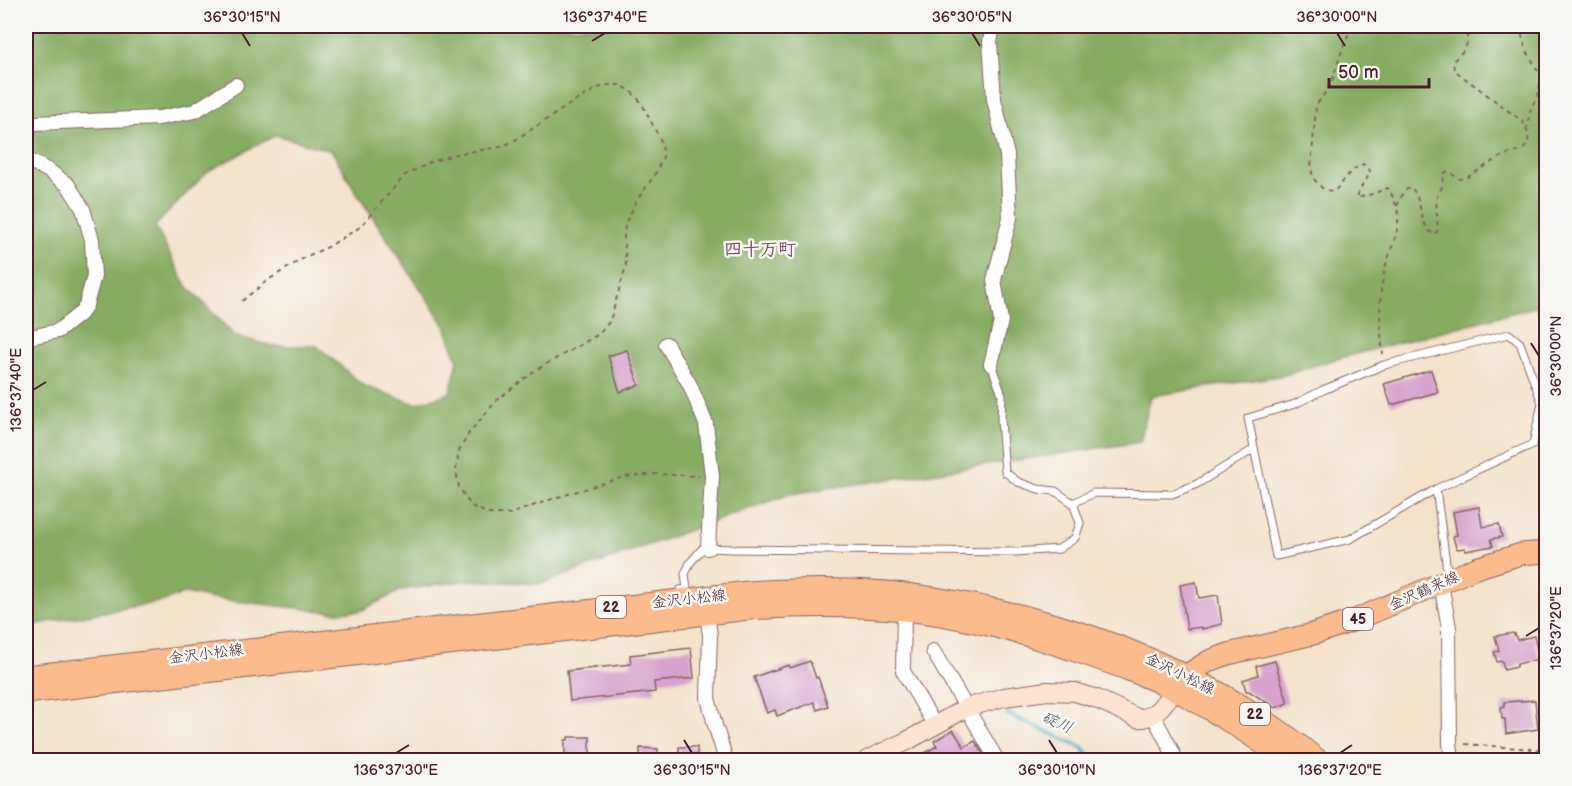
<svg xmlns="http://www.w3.org/2000/svg" width="1572" height="786" font-family="'Balsamiq Sans','Klee One',sans-serif">
	<rect width="100%" height="100%" fill="#f6f6f2"/>
	<filter id="ink" filterUnits="userSpaceOnUse"><feTurbulence type="fractalNoise" baseFrequency=".0167" numOctaves="2"/><feDisplacementMap in="SourceGraphic" scale="12" xChannelSelector="R" yChannelSelector="G"/><feConvolveMatrix kernelMatrix="1 2 1 2 8 2 1 2 1" color-interpolation-filters="sRGB"/></filter>
	<filter id="wash" filterUnits="userSpaceOnUse"><feTurbulence type="fractalNoise" baseFrequency=".008" numOctaves="4" result="noise"/><feDisplacementMap in="SourceGraphic" scale="24" xChannelSelector="R" yChannelSelector="G"/><feGaussianBlur stdDeviation="1.35" result="paint"/><feColorMatrix in="noise" values="0 0 0 0 0 0 0 0 0 0 0 0 0 0 0 0 0 1.4 0 .05"/><feComposite in="paint" operator="in"/></filter>
	<g filter="url(#wash)">
		<rect width="100%" height="100%" fill="#f4e2ca"/>
		<path fill="#86ac62" stroke="#686646" stroke-width="1.5" fill-rule="evenodd" d="M26 26H1546V334L1538 306 1329 361 1285 375 1151 396 1140 442 790 494 541 584 469 580 402 590 360 611 332 612 208 598 186 593 164 601 26 626ZM276 135 332 151 358 195 444 324 458 361 450 393 416 404 364 386 317 346H272L235 336 186 285 155 226 208 171Z"/>
		<g fill="none" stroke-linecap="round" stroke-linejoin="round">
			<path stroke="#44a9c4" stroke-width="4" d="M1007 714 1082 747 1093 760"/>
		</g>
		<g id="blocks">
			<g fill="#d7a3ce">
				<path d="M627 350 639 385 620 392 608 356Z"/>
				<path d="M1431 370 1438 392 1391 405 1384 384Z"/>
				<path d="M1479 507 1482 527 1499 524 1502 537 1491 539 1493 546 1465 551V548L1458 549 1456 548 1453 536 1457 535 1453 512Z"/>
				<path d="M1196 582 1199 598 1218 595 1222 624 1202 629V627L1187 629 1180 585Z"/>
				<path d="M1513 633 1514 635 1515 634 1517 640 1534 636 1539 659 1517 664V667L1504 670 1502 661 1497 662 1494 652 1499 651 1495 636Z"/>
				<path d="M691 648 694 678 654 682 655 692 570 701 567 671 631 664 630 655Z"/>
				<path d="M810 661 816 678 818 677 828 706 817 710 814 702 777 716 775 710 767 713 754 677 789 665 790 668Z"/>
				<path d="M1275 661 1288 703 1275 708 1249 691H1246L1243 680 1258 675 1256 666Z"/>
				<path d="M1535 700 1538 729 1506 734 1505 719H1502L1501 707H1504V702Z"/>
				<path d="M953 730 964 747 975 741 987 760H913L937 746 934 741Z"/>
				<path d="M568 737H590V760H568V755H565V740H568Z"/>
				<rect x="679" y="747" width="18" height="13"/>
				<path d="M640 748 658 749V760H640Z"/>
			</g>
		</g>
	</g>
	<g filter="url(#ink)">
		<use href="#blocks" fill-opacity="0" stroke="#866363" stroke-width="1.5"/>
		<g fill="none" stroke-linecap="round" stroke-linejoin="round">
			<defs>
				<g id="lane">
					<path d="M1436 489 1350 539 1276 556 1248 418 1295 404 1323 390 1384 365 1509 334 1520 343 1542 403 1533 444 1436 489 1447 570 1445 576"/>
					<path d="M1073 503 1094 493 1172 494 1197 484 1254 449"/>
					<path d="M680 590 687 589 685 574 690 563 702 549 708 548 733 549 1016 552 1059 549 1075 538 1080 523 1073 503 1055 491 1038 489 1018 482 1005 472 1001 420 1002 395 991 364"/>
				</g>
				<g id="street">
					<path d="M26 127 35 123 159 118 195 111 236 85"/>
					<path d="M26 159 49 171 68 185 83 209 92 240 94 276 86 305 82 312 58 331 26 338"/>
					<path d="M666 344 690 385 706 424 712 476 708 548"/>
					<path d="M991 364 1001 321 994 280 1010 218 1007 155 994 99 990 42 993 26"/>
					<path d="M1441 583 1449 628 1450 743 1452 760"/>
					<path d="M904 610 903 671 934 724"/>
					<path d="M707 614 710 635 708 698 715 725 726 760"/>
					<path d="M933 651 997 760"/>
					<path d="M1153 715 1173 753 1175 760"/>
				</g>
				<path id="secondary" d="M867 760 907 741 966 708 1004 697 1047 691 1075 692 1097 699 1137 718C1155 720 1164 703 1174 690"/>
				<g id="primary">
					<path d="M26 676 748 592C782 590 815 589 848 590 907 591 966 602 1023 616 1131 644 1232 689 1318 760"/>
					<path d="M1180 683 1187 675 1209 661 1228 654 1313 634 1355 620 1476 568 1521 554 1546 552"/>
					<path d="M26 693 749 609C800 606 852 605 904 610 964 616 1024 633 1081 653 1113 664 1145 675 1175 690 1214 710 1251 735 1287 760"/>
				</g>
			</defs>
			<use href="#lane" stroke="#866363" stroke-width="9"/>
			<use href="#street" stroke="#866363" stroke-width="16"/>
			<use href="#secondary" stroke="#866363" stroke-width="20"/>
			<use href="#primary" stroke="#866363" stroke-width="23"/>
			<g stroke="#866363" stroke-width="2" stroke-dasharray="4.5 4.5" stroke-linecap="butt">
				<path d="M1352 26 1343 47 1331 84 1316 106 1311 167 1313 178 1322 188 1333 192C1345 182 1347 171 1363 164L1370 171C1367 182 1359 186 1357 198L1372 194 1388 188C1391 193 1394 199 1396 205 1404 227 1388 252 1384 273 1378 299 1380 327 1383 354"/>
				<path d="M1518 26 1522 35 1525 47 1541 77 1538 96 1531 107 1527 128"/>
				<path d="M1397 206 1404 191 1411 187C1425 204 1416 221 1434 235L1438 230 1436 198 1442 187 1444 173 1449 171 1458 179 1466 178C1477 172 1496 158 1508 154 1514 152 1521 153 1525 147 1532 138 1527 129 1522 121L1454 70 1453 61C1466 49 1472 43 1463 26"/>
				<path d="M242 301 268 280 307 256 328 247 360 227 405 175 431 162 456 154 500 147 512 142 575 101 598 88 608 85H620L630 90 641 102 662 143 663 157 654 176 637 200 625 224 624 237 626 266 610 321 599 334 536 370 498 399 469 433 459 451 456 469 459 487 471 506 489 514H510L555 498 624 477 657 474 699 476"/>
				<path d="M1465 744 1546 750"/>
			</g>
			<use href="#lane" stroke="#fff" stroke-width="7"/>
			<use href="#street" stroke="#fff" stroke-width="14"/>
			<use href="#secondary" stroke="#fde4d1" stroke-width="18"/>
			<use href="#primary" stroke="#fbbb8c" stroke-width="21"/>
		</g>
	</g>
	<path fill="none" stroke="#4a1f2b" stroke-width="2" d="M242 33 250 46M972 33 980 46M1337 33 1345 46M592 41 605 33M1531 343 1539 356M33 390 46 382M1526 636 1539 628M684 740 692 753M1049 740 1057 753M396 753 409 745M1340 753 1352 745"/>
	<g text-anchor="middle" dominant-baseline="central" stroke-width="5" stroke-linejoin="round" paint-order="stroke">
		<g fill="#f6f6f2" stroke="#7e6067" stroke-width="1.5">
			<rect x="596" y="596" width="30" height="22" rx="4.5"/>
			<rect x="1343" y="608" width="30" height="22" rx="4.5"/>
			<rect x="1240" y="703" width="30" height="22" rx="4.5"/>
		</g>
		<g font-size="14" font-weight="bold" fill="#4a1f2b">
			<text x="611" y="607">22</text>
			<text x="1358" y="619">45</text>
			<text x="1255" y="714">22</text>
		</g>
		<g font-size="15" fill="#4a1f2b" stroke="#f6f6f2">
			<text transform="translate(1424 591) rotate(-24)">金沢鶴来線</text>
			<text transform="translate(689 599) rotate(-6)">金沢小松線</text>
			<text transform="translate(206 654) rotate(-7)">金沢小松線</text>
			<text transform="translate(1180 674) rotate(26)">金沢小松線</text>
		</g>
		<g font-size="16" font-style="italic" fill="#485668" stroke="#f6f6f2">
			<text transform="translate(1057 723) rotate(24)">碇川</text>
		</g>
		<g font-size="18" font-weight="bold" fill="#7b4d64" stroke="#f6f6f2">
			<text x="760" y="249">四十万町</text>
		</g>
	</g>
	<rect width="1572" height="786" fill="none" stroke="#f6f6f2" stroke-width="66"/>
	<path d="M1329 78v9h100v-9" fill="none" stroke="#4a1f2b" stroke-width="3"/>
	<text x="1338" y="78" font-size="18" fill="#4a1f2b" stroke="#f6f6f2" stroke-width="4.5" paint-order="stroke">50 m</text>
	<rect x="33" y="33" width="1506" height="720" fill="none" stroke="#4a1f2b" stroke-width="2"/>
	<g font-size="15" text-anchor="middle" fill="#4a1f2b">
		<text x="242" y="22">36°30'15"N</text>
		<text x="605" y="22">136°37'40"E</text>
		<text x="972" y="22">36°30'05"N</text>
		<text x="1337" y="22">36°30'00"N</text>
		<text transform="translate(1556 356) rotate(-90)" y="5">36°30'00"N</text>
		<text transform="translate(16 390) rotate(-90)" y="5">136°37'40"E</text>
		<text transform="translate(1556 628) rotate(-90)" y="5">136°37'20"E</text>
		<text x="396" y="775">136°37'30"E</text>
		<text x="692" y="775">36°30'15"N</text>
		<text x="1057" y="775">36°30'10"N</text>
		<text x="1340" y="775">136°37'20"E</text>
	</g>
</svg>
